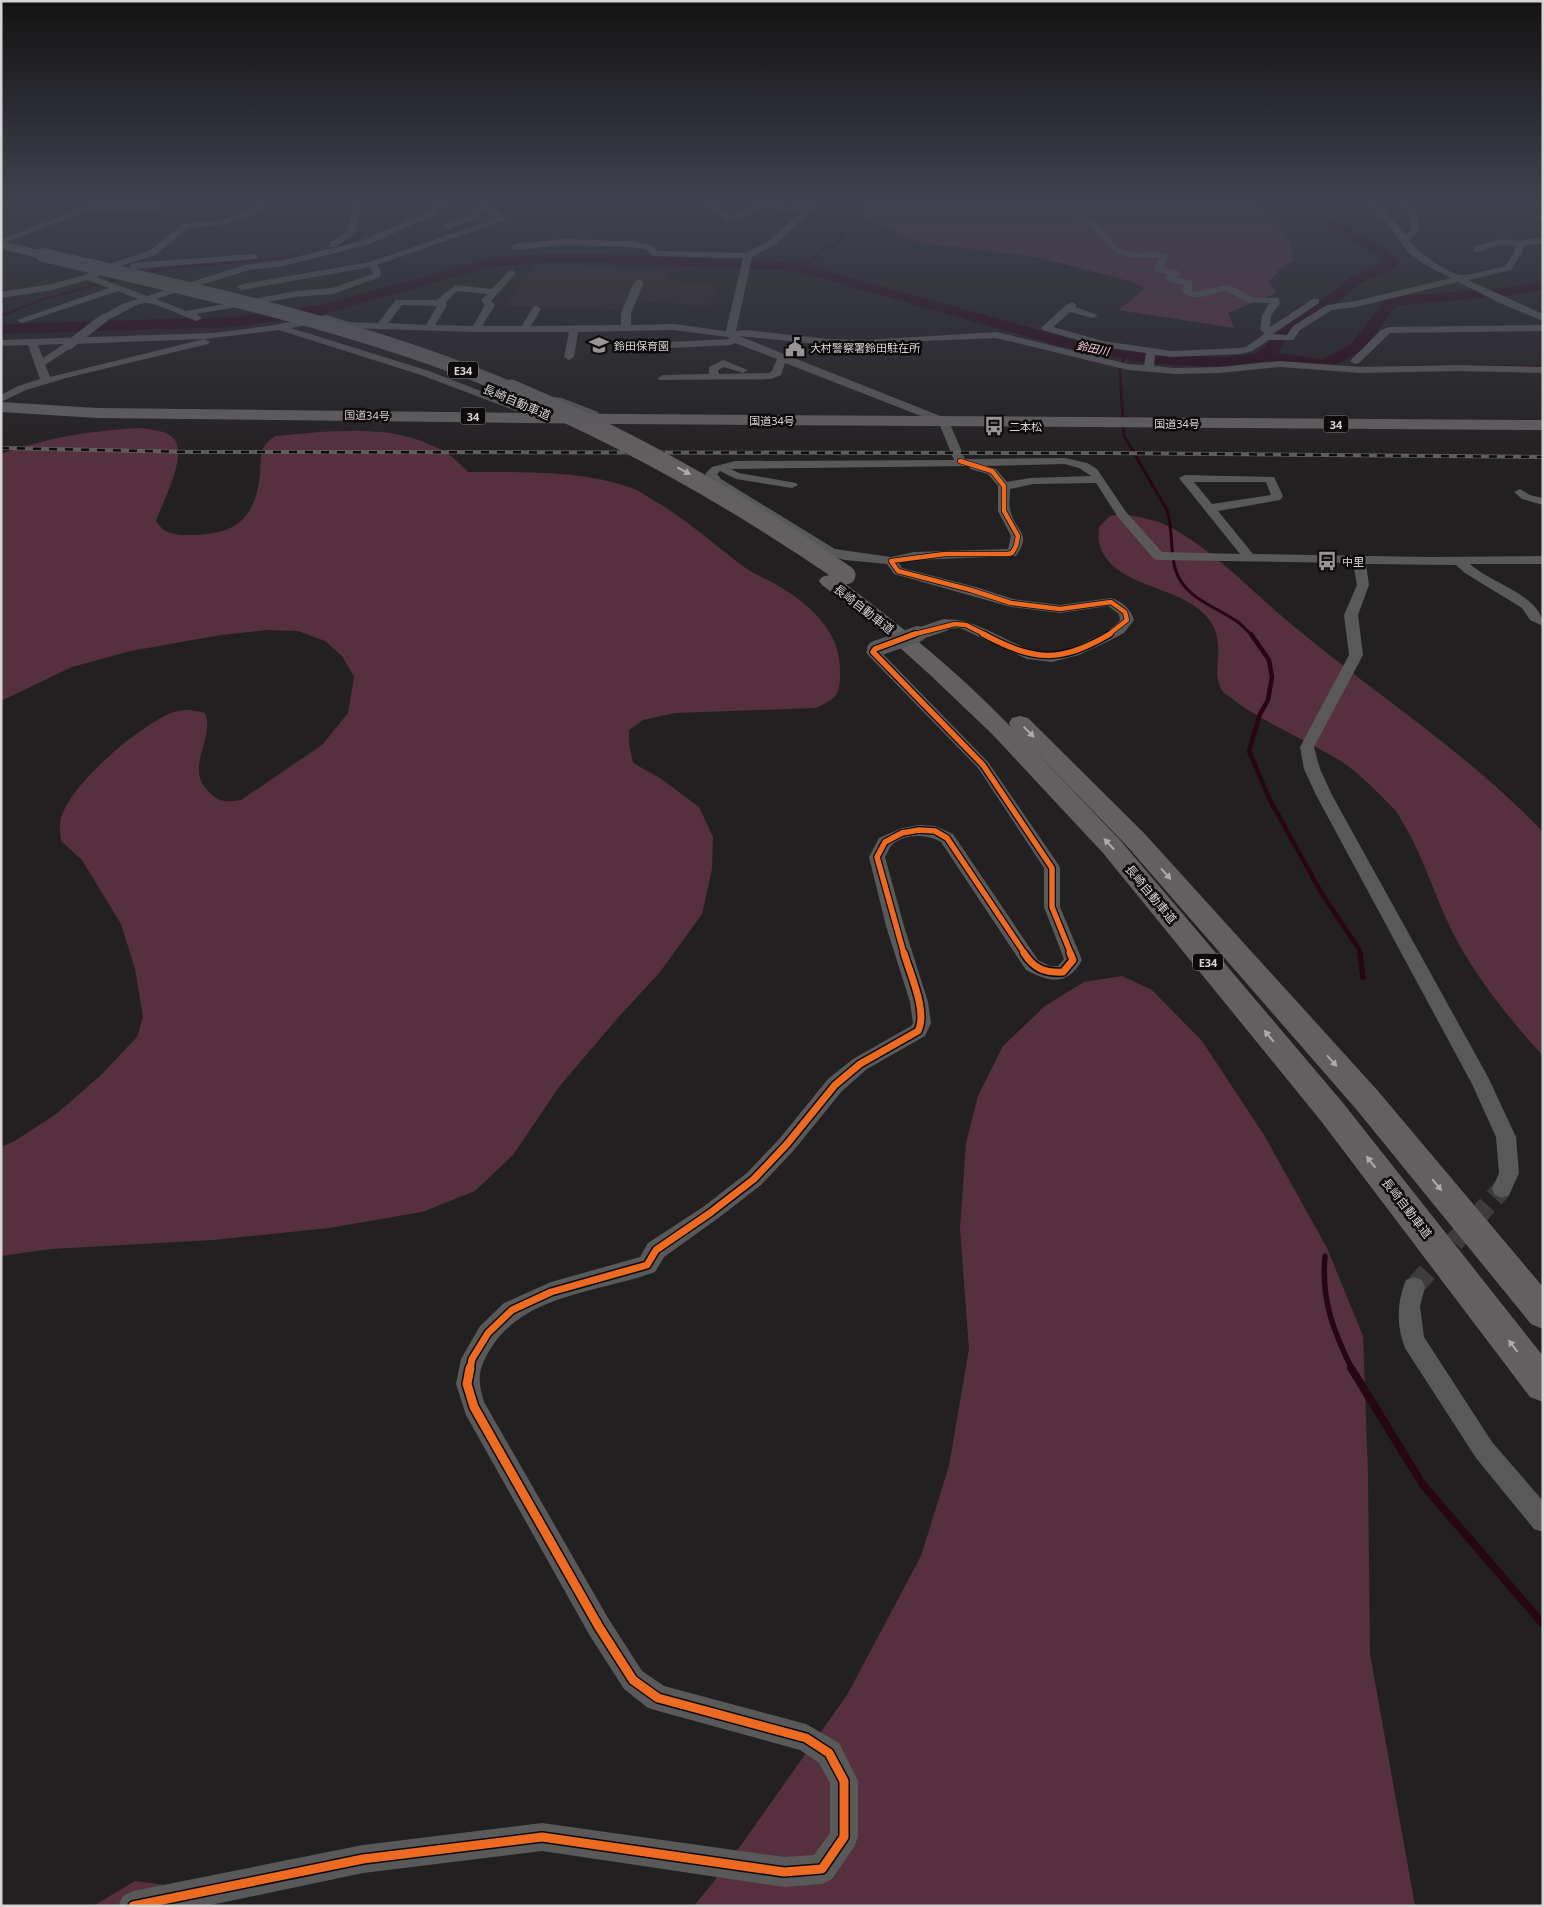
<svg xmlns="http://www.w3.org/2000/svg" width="1544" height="1907" font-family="'Noto Sans','Noto Sans JP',sans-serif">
	<rect width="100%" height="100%" fill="#232021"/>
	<path fill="#30262a" d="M534 266 672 269 667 282 716 284 710 306 634 301 623 310 506 306Z"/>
	<g fill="#57303f">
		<path d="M92 200H174L153 212 144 214H105L87 211 85 209Z"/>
		<path d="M861 200H1254L1290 240 1293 261 1280 269 1269 282 1277 293 1228 313 1234 328 1118 310 1146 288 1126 280 1036 257 916 242 867 218 860 208Z"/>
		<path d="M141 428C151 430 167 430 174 439 188 456 162 503 156 521 164 534 174 535 189 535 235 535 256 520 260 473 262 455 258 448 275 436 334 431 399 421 451 456 457 461 463 467 468 472 522 472 579 470 629 487 638 490 645 495 653 500 687 519 715 546 747 569 757 576 770 580 780 587 812 606 841 633 840 672 840 696 837 698 816 708L675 713 643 720 629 730V744L633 763 660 778 699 807 713 837 712 869 702 914 660 972 615 1021 559 1087 513 1155 475 1191 422 1212 329 1228 213 1240 51 1249 1 1256V1147L13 1142 55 1115 100 1076 137 1037 143 1017 135 969 121 924 82 860 61 841C61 835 59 827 60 822 66 787 139 726 171 713 182 708 194 710 205 713 214 735 191 761 202 783 203 786 207 789 209 792 219 803 228 802 241 800L322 745 348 713 354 677 342 656 325 641 298 631 267 630 221 635 131 651 72 667 1 701V454C51 437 88 431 141 428Z"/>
		<path d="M1122 514C1138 517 1155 519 1170 527 1218 553 1255 595 1297 629 1379 697 1469 754 1543 832V1056C1510 1020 1474 975 1452 931 1435 897 1425 861 1406 828 1402 822 1399 814 1394 809 1376 791 1356 769 1334 757 1301 738 1266 723 1235 701 1232 698 1226 695 1223 692 1208 671 1230 644 1207 617 1180 584 1109 588 1099 542 1098 537 1099 531 1099 527L1110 516Z"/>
		<path d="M1122 976 1152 990 1202 1041 1264 1135 1327 1248 1363 1336 1368 1475 1370 1654 1415 1906H694L727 1865 847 1695 921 1556 949 1466 969 1349 960 1228 966 1143 978 1096 1003 1046 1045 1006 1084 982Z"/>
		<path d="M135 1881 173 1886 210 1901 211 1906H93Z"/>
	</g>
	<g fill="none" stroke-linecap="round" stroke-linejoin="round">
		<g stroke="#270614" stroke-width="2.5">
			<path d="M337 247C364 236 364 235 372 208L384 200"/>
			<path d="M797 267 817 257 823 250 837 243 843 235 839 227 841 222 858 215 860 211 859 200"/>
			<path d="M139 273 172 268 300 256"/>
			<path d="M1 316 41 300 121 278"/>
			<path d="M1411 366 1543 367"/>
			<path d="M1121 390 1120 369 1125 355"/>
		</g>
		<path stroke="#270614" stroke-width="3" d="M1121 389 1124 436 1167 510C1173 529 1170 549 1175 568 1183 598 1215 606 1238 622 1243 626 1247 631 1252 635"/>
		<path stroke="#270614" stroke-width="4.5" d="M1251 634 1269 660 1272 677 1268 700 1260 714 1249 751 1270 800 1322 894 1359 949 1360 954"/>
		<g stroke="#270614" stroke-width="5.5">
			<path d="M1360 953 1363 977"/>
			<path d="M1325 1256C1321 1299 1333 1331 1352 1369"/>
		</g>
		<path stroke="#270614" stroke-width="8" d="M1351 1368 1423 1485 1543 1624"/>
		<path fill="#270614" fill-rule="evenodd" d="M1288 200H1303L1358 234 1387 249 1399 261 1394 269 1361 283 1335 304 1295 328 1289 333 1278 353 1322 360 1351 344 1386 299 1391 297 1515 287 1543 280V289L1515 295 1396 306 1363 350 1325 370 1265 361 1225 367 1153 364 1063 347 796 271 605 262H541L490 267 320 315 234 327 1 334V324L234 317 320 305 489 259 541 254H605L797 263 1071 339 1153 354 1225 357 1254 354 1265 347 1276 328 1283 322 1325 298 1351 277 1384 262 1377 255 1348 240Z"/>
		<path stroke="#3e3b3c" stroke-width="20" stroke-dasharray="20 10" stroke-linecap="butt" d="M1414 1287 1502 1189"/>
		<g fill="#5a5959" fill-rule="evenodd">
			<path d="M103 200H115L1 244V239Z"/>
			<path d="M251 200H261L267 205 264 210 226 224 188 228 155 255 118 267 96 277 147 296 245 265 284 260 361 241 427 212 445 200H455L433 216 367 245 284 266 249 270 156 299 186 311 296 291 332 288 373 274 370 267 242 290 237 287 242 284 370 262 498 218 485 210 470 221 454 226 453 229 444 228V224L464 217 483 204 472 200H491L492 202 490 205 508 219 377 265 381 271 380 277 333 294 296 297 196 314 202 318 197 321C186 318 153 301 144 303 131 305 112 322 101 320V316L122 304 138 299 118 291 22 323 17 320 109 288 88 280 52 290 1 298V292L51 284 85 275 112 263 149 251 183 224 225 220 258 206Z"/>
			<path d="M358 200H369L361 205 355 233 335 247H329V243L347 232 353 204Z"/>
			<path d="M705 200H733L711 204 720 208 729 216 759 205 793 207 814 200H823L776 244 752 257 736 331 747 330 827 339 868 340 996 332 1128 364 1144 365 1146 353 1102 347 1043 330 1041 328 1065 306 1072 302 1077 305 1075 307 1098 315 1093 318 1070 312 1053 327 1103 341 1172 351 1240 348 1246 347 1263 335 1264 333 1260 329 1262 315 1270 303 1248 302 1226 291C1211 292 1196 304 1182 292L1184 285 1167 281 1165 277 1168 274 1157 272 1154 267 1160 258 1131 257 1116 254 1095 231 1070 211 1062 200H1070C1079 213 1092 218 1103 229 1110 236 1114 248 1125 251 1139 255 1154 250 1168 255L1169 257 1163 268 1179 271 1180 273 1175 277 1192 281V291L1194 292 1226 285 1236 288 1253 298H1278L1280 304 1271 315 1270 327 1313 299H1319V303L1273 334 1287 335 1293 326 1327 305 1356 301 1451 278 1422 263 1409 253 1386 222 1363 200H1372L1392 218 1405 235 1412 229 1408 212 1402 207 1406 205 1415 209 1420 230 1409 240C1416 251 1450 276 1463 275 1477 274 1491 269 1505 266L1514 253 1515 246 1501 245 1477 252 1474 251V247L1501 239 1520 241 1543 237V243L1524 246 1522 253 1511 270 1468 280 1543 314V321L1500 303 1458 282 1356 307 1332 310 1300 330 1293 340H1269L1252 351 1240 354 1172 357 1155 355 1154 366 1175 368 1220 367 1280 361 1361 367 1457 365 1543 367V373L1457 371 1361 373 1280 367 1220 373 1175 374 1128 370 996 338 924 341 868 346 827 345 739 336 948 419 965 459 1065 458 1087 463 1097 469 1126 512 1162 552 1240 554 1179 478 1185 475 1274 477 1283 496 1280 500 1218 511 1253 554 1428 557 1543 556V564H1470C1490 583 1543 596 1543 626L1530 620 1522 608 1465 573 1456 565 1366 564 1369 585 1358 615 1363 655 1314 747 1320 769 1332 795 1488 1077 1516 1137 1519 1173 1509 1195 1502 1198 1495 1195 1492 1189 1499 1173 1496 1137 1472 1084 1316 795 1304 769 1300 747 1349 655 1344 615 1357 585 1353 563 1158 560 1154 559 1118 517 1096 483 1033 484 1010 489C1010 497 1008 505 1011 513 1017 533 1032 533 1016 556L914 560 899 563 902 568 976 587 1013 599 1060 605 1111 598C1122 601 1131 609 1134 620L1124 633 1107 642 1079 655 1052 662 1027 659 960 628 945 629 938 625C955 604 1017 649 1037 652 1056 655 1072 648 1089 640 1100 635 1112 630 1120 620L1119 614 1108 606 1060 613 1011 607 894 574 887 564 845 560 827 555 713 483 705 474 712 467 735 461 954 460 939 423 785 363 781 375 771 379 659 380 658 378 663 375 709 374V367L723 360 748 370 743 373 724 367 718 370 719 374 769 373 772 371 777 359 735 343 731 345 650 349 645 346 650 343 730 339 727 337 674 330 578 332 574 357 569 360 564 357 569 332H476L348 328 326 321 291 328 429 371 520 406 521 408 516 411 421 375 279 330 205 339 210 342 208 344 66 378 26 390 1 402V395L18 386 40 379 28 345 1 346V340L214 333 268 326 327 315 349 322 378 323 396 300H437L455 285 492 289 509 271 512 270 516 273 491 301 495 305 482 326H522L533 307 536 306 541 309 531 326 621 325V313L634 282 639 279 644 282 631 313V325L674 324 726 331 743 258 654 256 645 249 630 247 564 245 515 250 511 247 515 244 564 239 630 241 651 245 657 251H664L746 253 770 240 803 210C789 214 774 206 760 209 748 212 740 221 727 221L714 212 701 206V202ZM457 291 487 294 481 301 485 305 473 326 435 325 447 305 445 303ZM402 305 437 306 426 325 388 323ZM204 339 50 377 45 365 72 347 73 344ZM64 344 43 358 38 345ZM1065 464 1079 468 1091 476 1030 478 1007 482 996 469 984 466ZM969 466 970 469 988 474 998 486V511L1011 536 1008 549 914 552 891 557 835 549 721 479 717 474 720 471 736 479 792 488 798 485 796 483 739 473 731 469ZM1194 482H1266L1271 495 1212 504Z"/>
			<path d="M254 254 257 255V259L133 269 129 266 133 263Z"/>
			<path d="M1543 325V331L1390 333 1359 363 1355 364 1350 361 1381 330 1389 327Z"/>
			<path d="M547 396 562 398 598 412 599 419 594 422 590 421 589 416 556 403 543 401 542 399Z"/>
			<path d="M1520 489 1530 495 1543 498V505L1522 499 1514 492Z"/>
			<path d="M875 645 880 646 882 649 880 651 988 762 1058 864 1060 868V907L1082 960C1067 987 1049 982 1026 970L941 842C927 834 904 833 891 846 889 848 887 854 885 857L904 926 928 1002 931 1023 925 1036 867 1069 842 1091 794 1150 761 1185 717 1219 664 1257 655 1272C601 1292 524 1294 491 1348 478 1369 477 1379 484 1402L608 1618 642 1671 664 1686 806 1724 839 1743 858 1781V1837L854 1847 832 1879 822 1884 784 1887 542 1851 363 1873 206 1906H118L123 1896 133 1891 363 1845 542 1823 784 1857 814 1855 830 1833V1783L819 1763 800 1750 658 1711 648 1708 624 1689 590 1636 466 1415 456 1384 461 1359 480 1326 504 1303 551 1282 640 1257 648 1243 703 1207 747 1173 780 1138 828 1079 853 1059 911 1026 913 1023 910 1002 886 926 869 857 879 838 902 828 919 825 935 826 953 834 1038 960 1050 966H1058L1064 959 1044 907V868L978 768 868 655 866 652 870 646Z"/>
			<path d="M1414 1277 1422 1280 1425 1287 1420 1306 1424 1337 1492 1442 1543 1501V1532L1534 1529 1476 1458 1405 1348C1396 1326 1397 1301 1406 1280Z"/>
		</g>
		<g fill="#636061" fill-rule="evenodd">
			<path d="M1 241 48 252 50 255 43 259 1 249Z"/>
			<path d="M1 402 97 408 620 414 1543 420V430L620 424 97 418 1 412Z"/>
			<path d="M829 575 836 577C898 623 958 672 1011 727L1009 723 1012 718 1020 716 1028 718 1144 833 1378 1091 1543 1287V1329L1531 1324 1356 1109 1126 845 1031 747 1121 841 1343 1103 1543 1356V1402L1530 1397 1321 1121 1103 853 992 734 927 672 871 622 822 585 819 581 822 577Z"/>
		</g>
		<defs>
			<path id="rail-far1" d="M1377 200 1543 217"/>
			<path id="rail" d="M1 448 191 452 1106 453 1543 457"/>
		</defs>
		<use href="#rail-far1" stroke="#615f60" stroke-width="3"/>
		<use href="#rail" stroke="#615f60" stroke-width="4"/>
		<use href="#rail-far1" stroke="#0c0a0a" stroke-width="2" stroke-dasharray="5.5" stroke-linecap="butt"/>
		<use href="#rail" stroke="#0c0a0a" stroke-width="2.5" stroke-dasharray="8" stroke-linecap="butt"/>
		<path stroke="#5a5959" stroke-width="9" d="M69 345 104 318"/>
		<path stroke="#5a5959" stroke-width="12" d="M915 635 945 625"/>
		<path stroke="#5a5959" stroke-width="16" d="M875 649 918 634"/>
		<path stroke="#636061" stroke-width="14" d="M43 255C202 292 364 326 514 390"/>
		<path stroke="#636061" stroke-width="19" d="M511 389C630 439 740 502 846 575"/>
		<defs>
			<g id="cycleway-far3">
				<path d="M960 461 992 471 1004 486V511L1018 536 1016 546 1012 553 1008 554H945L891 561 898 571 971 590 1011 603 1060 609 1111 602 1125 612 1127 620 1108 635"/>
				<path d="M911 635 955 624 966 625 986 635"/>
			</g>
			<g id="cycleway-far2">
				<path d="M915 634 875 649 873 652 983 765 1052 868V907L1071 954"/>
				<path d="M983 634C1034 661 1059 664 1110 634"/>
				<path d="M904 954 877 857 885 842 902 833 919 830 935 831 947 838 1025 954"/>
			</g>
			<g id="cycleway-far1">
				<path d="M1024 953C1034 969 1045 973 1063 972L1073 960 1070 953"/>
				<path d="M470 1369 472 1359 488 1333 512 1310 551 1292 647 1265 656 1250 710 1213 754 1179 787 1144 835 1085 860 1064 918 1031C928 1012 910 974 904 953"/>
			</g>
			<path id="cycleway" d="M133 1906 363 1859 542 1837 784 1872 822 1869 844 1837V1781L829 1753 806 1738 658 1698 633 1680 599 1627 474 1407 467 1384 470 1368"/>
		</defs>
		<use href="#cycleway-far3" stroke="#0c0a0a" stroke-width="6"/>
		<use href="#cycleway-far2" stroke="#0c0a0a" stroke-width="8"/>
		<use href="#cycleway-far1" stroke="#0c0a0a" stroke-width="10"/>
		<use href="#cycleway" stroke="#0c0a0a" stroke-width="12"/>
		<use href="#cycleway-far3" stroke="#ed6a23" stroke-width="4.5"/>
		<use href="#cycleway-far2" stroke="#ed6a23" stroke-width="5.5"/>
		<use href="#cycleway-far1" stroke="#ed6a23" stroke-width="7"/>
		<use href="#cycleway" stroke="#ed6a23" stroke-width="9"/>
	</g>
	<defs><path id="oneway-solid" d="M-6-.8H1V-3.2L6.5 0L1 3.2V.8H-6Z" transform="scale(1.25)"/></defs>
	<g fill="#afabac">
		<use href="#oneway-solid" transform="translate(684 471) rotate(28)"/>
		<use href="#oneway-solid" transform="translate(1029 732) rotate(45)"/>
		<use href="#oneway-solid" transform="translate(1109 844) rotate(-133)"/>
		<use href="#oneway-solid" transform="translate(1166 874) rotate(48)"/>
		<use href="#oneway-solid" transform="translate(1269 1036) rotate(-130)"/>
		<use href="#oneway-solid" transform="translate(1332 1061) rotate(48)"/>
		<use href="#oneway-solid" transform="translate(1371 1162) rotate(-128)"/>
		<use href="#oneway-solid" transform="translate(1437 1185) rotate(50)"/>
		<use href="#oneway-solid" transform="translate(1513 1346) rotate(-127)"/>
	</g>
	<linearGradient id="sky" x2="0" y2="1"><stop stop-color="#131212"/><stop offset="0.43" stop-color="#3f424e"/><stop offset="1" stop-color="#3f424e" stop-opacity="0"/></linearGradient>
	<rect width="1544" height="467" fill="url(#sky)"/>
	<defs>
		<symbol id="school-bare" viewBox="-9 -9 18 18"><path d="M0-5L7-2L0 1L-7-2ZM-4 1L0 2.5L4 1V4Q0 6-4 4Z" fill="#999596" stroke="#0c0a0a" stroke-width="2.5" paint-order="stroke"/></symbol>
		<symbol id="civic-bare" viewBox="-9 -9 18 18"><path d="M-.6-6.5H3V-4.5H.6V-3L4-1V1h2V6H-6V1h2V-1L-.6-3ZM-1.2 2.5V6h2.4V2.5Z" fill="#999596" stroke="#0c0a0a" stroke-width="2.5" paint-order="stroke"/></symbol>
		<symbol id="bus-bare" viewBox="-9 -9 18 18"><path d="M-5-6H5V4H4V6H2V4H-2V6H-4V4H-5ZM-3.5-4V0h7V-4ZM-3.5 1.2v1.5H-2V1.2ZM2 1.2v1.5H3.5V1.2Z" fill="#999596" stroke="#0c0a0a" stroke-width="2.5" paint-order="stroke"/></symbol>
	</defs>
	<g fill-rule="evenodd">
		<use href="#school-bare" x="585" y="331" width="28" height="28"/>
		<use href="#civic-bare" x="781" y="333" width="28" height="28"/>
		<use href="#bus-bare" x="980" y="412" width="28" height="28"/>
		<use href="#bus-bare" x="1313" y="547" width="28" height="28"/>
	</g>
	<g text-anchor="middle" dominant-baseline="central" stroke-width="5" stroke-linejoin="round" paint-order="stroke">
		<g font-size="11" fill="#d8d4d5" stroke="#0c0a0a" text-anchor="start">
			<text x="614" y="345">鈴田保育園</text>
			<text x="810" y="347">大村警察署鈴田駐在所</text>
			<text x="1009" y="426">二本松</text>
			<text x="1342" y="561">中里</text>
		</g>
		<g font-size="11" font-style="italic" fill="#faccdc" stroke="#0c0a0a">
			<text transform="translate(1093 348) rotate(11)">鈴田川</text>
		</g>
		<g fill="#0c0a0a" stroke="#9b9798" stroke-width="1">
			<rect x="448" y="361.5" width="30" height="17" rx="4"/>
			<rect x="460.5" y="407.5" width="25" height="17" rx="4"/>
			<rect x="1323.5" y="415.5" width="25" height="17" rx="4"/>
			<rect x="1193" y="953.5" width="30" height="17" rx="4"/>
		</g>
		<g font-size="11" font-weight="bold" fill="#d8d4d5">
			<text x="463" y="370">E34</text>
			<text x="473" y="416">34</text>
			<text x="1336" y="424">34</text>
			<text x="1208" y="962">E34</text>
		</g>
		<g font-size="11" fill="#d8d4d5" stroke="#0c0a0a">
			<text transform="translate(367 415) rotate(1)">国道34号</text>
			<text x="772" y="420">国道34号</text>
			<text x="1177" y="423">国道34号</text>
		</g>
		<g font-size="12" fill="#d8d4d5" stroke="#0c0a0a">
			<text transform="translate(517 402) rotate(23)">長崎自動車道</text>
			<text transform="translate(864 609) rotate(38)">長崎自動車道</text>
			<text transform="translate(1151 894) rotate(50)">長崎自動車道</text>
			<text transform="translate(1407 1208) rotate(52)">長崎自動車道</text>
		</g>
	</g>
	<rect width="1544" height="1907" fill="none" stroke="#d8d4d5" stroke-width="5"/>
</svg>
